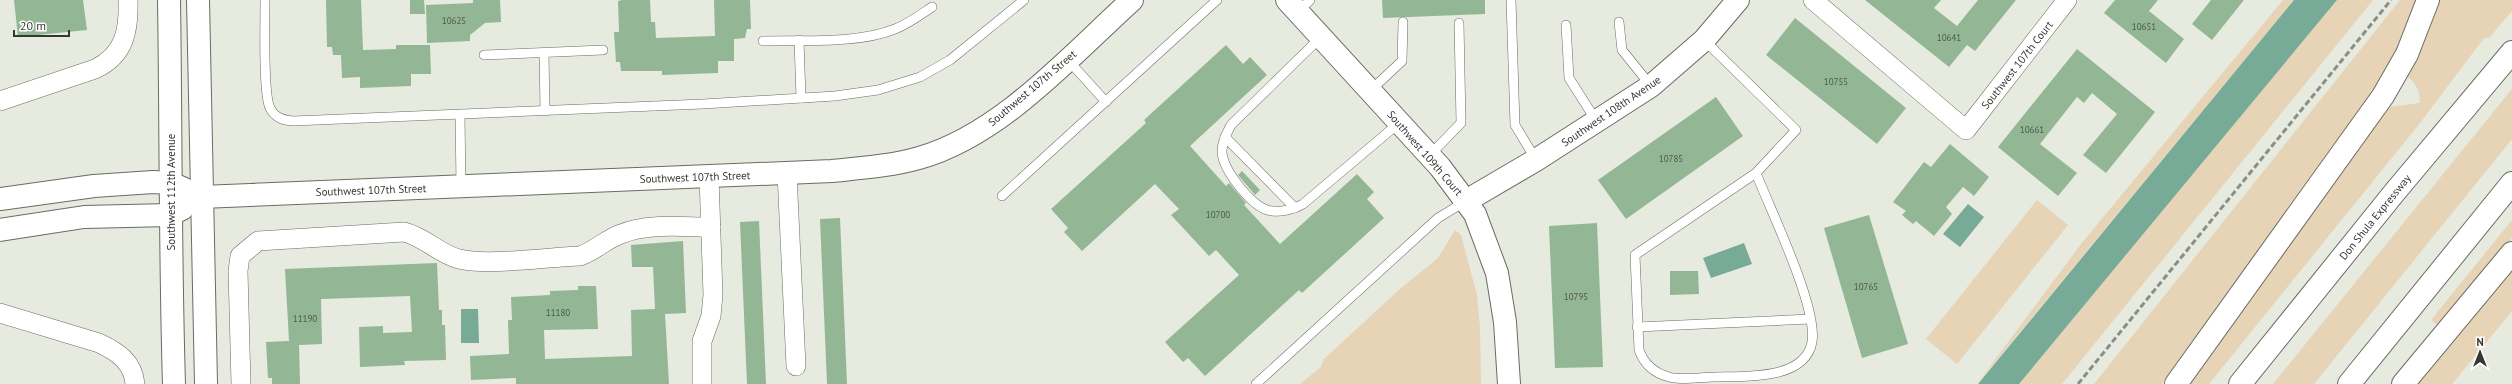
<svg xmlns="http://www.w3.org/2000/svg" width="2512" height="384" font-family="'PT Sans',sans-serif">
	<rect width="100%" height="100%" fill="#e6eadf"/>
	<g fill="#e7d3b5">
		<path d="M2283 0H2294L1977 384 2081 244Z"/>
		<path d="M2337 0H2373L2062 384H2019Z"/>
		<path d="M2400 0H2512V11L2489 38H2484L2420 123 2209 384H2184L2389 107 2420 103C2421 82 2405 74 2388 64L2369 97 2162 384H2094Z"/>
		<path d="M2512 89V139L2314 384H2273Z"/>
		<path d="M2037 200 2068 225 1957 364 1926 339Z"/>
		<path d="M2512 220V238L2440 327 2431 320Z"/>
		<path d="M1455 230 1461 235 1477 295 1480 326 1481 384H1300L1321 367 1324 359 1400 289 1438 258Z"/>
		<path d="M2512 267V311L2452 384H2417Z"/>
	</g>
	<g fill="#77ab97">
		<path d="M2294 0H2337L2019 384H1978Z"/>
		<path d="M1968 204 1984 217 1960 247 1943 234Z"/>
		<path d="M1744 243 1752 264 1711 278 1703 258Z"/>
		<path d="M461 309H478L479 343H461Z"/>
	</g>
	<g fill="#93b795">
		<path d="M14 0H83L87 30 18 37Z"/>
		<path d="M326 0H361L363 50 396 49V45H430L431 74H411V86L360 88V77L342 78 341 55H333L332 47H327Z"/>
		<path d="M410 0H424L425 14H410Z"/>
		<path d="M473 0H500L501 22 485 23 470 35V41L427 43 426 5 473 3Z"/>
		<path d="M622 0H650L651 22H655L656 38 715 36 714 0H750L751 29H747L745 38 734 39V61H718V73L662 75V71H621L620 62H616L614 32H619L618 1Z"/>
		<path d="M1382 0H1485V14L1383 18Z"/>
		<path d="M1865 0H1941L1934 8 1957 26 1978 0H2016L1975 51 1967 45 1949 67Z"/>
		<path d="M2115 0H2158L2149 11 2184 39 2166 63 2104 13Z"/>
		<path d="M2211 0H2244L2212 40 2192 24Z"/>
		<path d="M1795 18 1906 108 1877 144 1766 55Z"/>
		<path d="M1226 45 1243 64 1250 57 1267 75 1190 146 1226 186 1229 183 1246 203 1244 205 1280 244 1357 174 1374 192 1367 199 1384 218 1302 293 1299 290 1205 376 1188 358 1183 362 1165 342 1239 275 1216 250 1209 256 1171 215 1179 209 1155 184 1082 251 1064 232 1068 228 1051 209 1146 123 1144 120Z"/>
		<path d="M2077 49 2155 112 2106 173 2083 155 2117 114 2092 93 2084 103 2077 97 2040 144 2077 173 2058 196 1998 147Z"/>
		<path d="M1716 97 1743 136 1626 219 1598 180Z"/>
		<path d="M1950 144 1989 177 1974 196 1963 187 1946 207 1952 214 1934 236 1916 221 1913 224 1902 215 1906 211 1893 202 1924 162 1931 167Z"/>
		<path d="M1242 171 1260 190 1255 195 1238 175Z"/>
		<path d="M1869 215 1908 344 1862 358 1824 228Z"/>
		<path d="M840 218 847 384H827L820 219Z"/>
		<path d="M759 221 766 384H747L740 222Z"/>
		<path d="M1597 223 1603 367 1555 368 1549 226Z"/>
		<path d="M683 241 686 313 665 314 669 384H516V378L471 380 470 356 509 354 508 320H512L511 297 550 295V291L578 290V286H596L598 329 544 330 545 359 632 356 631 310 655 309 653 267H632L631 245Z"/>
		<path d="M437 263 439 310H442V325H445L446 360 404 361 405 365 360 367 359 327 383 326V333L412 332 410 296 321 299 322 344 299 345 300 384H272V378H268L266 342 289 341 285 269Z"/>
		<path d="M1670 271H1698L1699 294 1670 295Z"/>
	</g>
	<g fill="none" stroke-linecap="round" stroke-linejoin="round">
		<defs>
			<g id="lane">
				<path d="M265 0C265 21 263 94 270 108 275 118 283 120 293 121L703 104 835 96 878 90 920 77 950 60 1024 0"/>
				<path d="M1511 0 1515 125 1536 160"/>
				<path d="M1298 12 1310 0"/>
				<path d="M1619 22 1622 50 1651 86"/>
				<path d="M1566 25 1569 78 1597 122"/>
				<path d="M1321 37 1231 125C1227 133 1222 141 1222 151 1222 169 1250 204 1267 210 1279 213 1293 210 1303 204L1399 123"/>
				<path d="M799 40 801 98"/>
				<path d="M1704 40 1796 130 1756 173 1635 255 1639 350C1644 364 1654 373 1669 377 1683 381 1700 377 1714 377 1743 376 1805 381 1812 342 1818 307 1770 209 1756 173"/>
				<path d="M763 41C803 40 858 44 895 29 908 24 920 15 932 7"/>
				<path d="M544 53 545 111"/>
				<path d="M484 55 603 50"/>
				<path d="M1068 60 1106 102"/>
				<path d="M1370 91 1402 61 1403 22"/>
				<path d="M460 115 461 186"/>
				<path d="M1225 137 1295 208"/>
				<path d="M1429 156 1461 123 1459 23"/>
				<path d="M1002 196 1217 0"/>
				<path d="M1637 327 1810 319"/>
				<path d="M1256 384 1438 218 1466 201"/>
			</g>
			<g id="street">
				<path d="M1813 0 1966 130 2067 0"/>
				<path d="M0 101 95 69C125 55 129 30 128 0"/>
				<path d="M787 173 796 366"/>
				<path d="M0 313 99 343C118 352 133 362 135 384"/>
				<path d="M241 384 238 271 240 256 258 241 404 232C425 237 439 254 459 259 488 266 548 257 580 256 595 251 606 239 621 234 648 223 682 227 711 227"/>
				<path d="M702 384V341L711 316 713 295 709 176"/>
			</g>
			<g id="secondary">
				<path d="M169 0C171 128 170 256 174 384"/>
				<path d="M198 0 206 384"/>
				<path d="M1287 0 1440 167 1475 214 1497 273 1505 322 1509 384"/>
				<path d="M0 199 94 186 153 182 171 183 202 197 832 171C861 168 891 166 919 158 1001 135 1070 56 1132 0"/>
				<path d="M1466 201 1536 160 1651 86 1704 40 1738 0"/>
				<path d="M0 230 84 217 170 215 182 209"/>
			</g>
			<g id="highway">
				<path d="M2176 384 2383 96 2407 54 2428 0"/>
				<path d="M2240 384 2394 193 2512 52"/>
				<path d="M2349 384 2512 183"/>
				<path d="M2403 384 2512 253"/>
			</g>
		</defs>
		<use href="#lane" stroke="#696c63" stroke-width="10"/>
		<use href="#street" stroke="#696c63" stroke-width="20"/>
		<use href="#secondary" stroke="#696c63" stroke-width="24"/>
		<use href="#highway" stroke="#696c63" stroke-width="24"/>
		<use href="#lane" stroke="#fff" stroke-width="9"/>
		<use href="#street" stroke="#fff" stroke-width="19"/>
		<use href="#secondary" stroke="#fff" stroke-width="22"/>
		<use href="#highway" stroke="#fff" stroke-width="22"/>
		<path stroke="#8b8e86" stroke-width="3" stroke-dasharray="6 3" stroke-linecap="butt" d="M2078 384 2391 0"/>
	</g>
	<g text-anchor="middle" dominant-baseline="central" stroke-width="3.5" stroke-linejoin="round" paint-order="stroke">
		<g font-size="9" fill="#4d574c">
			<text x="454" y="20">10625</text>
			<text x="2144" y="26">10651</text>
			<text x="1949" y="37">10641</text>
			<text x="1836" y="81">10755</text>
			<text x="2032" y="129">10661</text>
			<text x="1671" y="158">10785</text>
			<text x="1218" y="214">10700</text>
			<text x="1866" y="286">10765</text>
			<text x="1576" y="296">10795</text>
			<text x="558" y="312">11180</text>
			<text x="305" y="318">11190</text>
		</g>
		<g font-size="11" fill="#363733" stroke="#fff">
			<text transform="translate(2017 65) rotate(-52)">Southwest 107th Court</text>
			<text transform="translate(1032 88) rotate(-40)">Southwest 107th Street</text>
			<text transform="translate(1611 111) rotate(-34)">Southwest 108th Avenue</text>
			<text transform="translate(1425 153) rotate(49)">Southwest 109th Court</text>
			<text transform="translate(695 177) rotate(-2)">Southwest 107th Street</text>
			<text transform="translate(371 190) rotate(-2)">Southwest 107th Street</text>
			<text transform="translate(171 192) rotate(-90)">Southwest 112th Avenue</text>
			<text transform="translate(2375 217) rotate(-51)">Don Shula Expressway</text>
		</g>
	</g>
	<g transform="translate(2480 352)" stroke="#ffffff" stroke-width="3" paint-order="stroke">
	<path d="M0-3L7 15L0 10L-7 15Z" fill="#363733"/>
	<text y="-6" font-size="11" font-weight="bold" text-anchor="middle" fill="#363733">N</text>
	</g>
	<path d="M14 30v6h55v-6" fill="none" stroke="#363733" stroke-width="2"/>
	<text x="20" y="30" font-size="12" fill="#363733" stroke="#ffffff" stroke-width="3" paint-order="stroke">20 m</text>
</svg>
